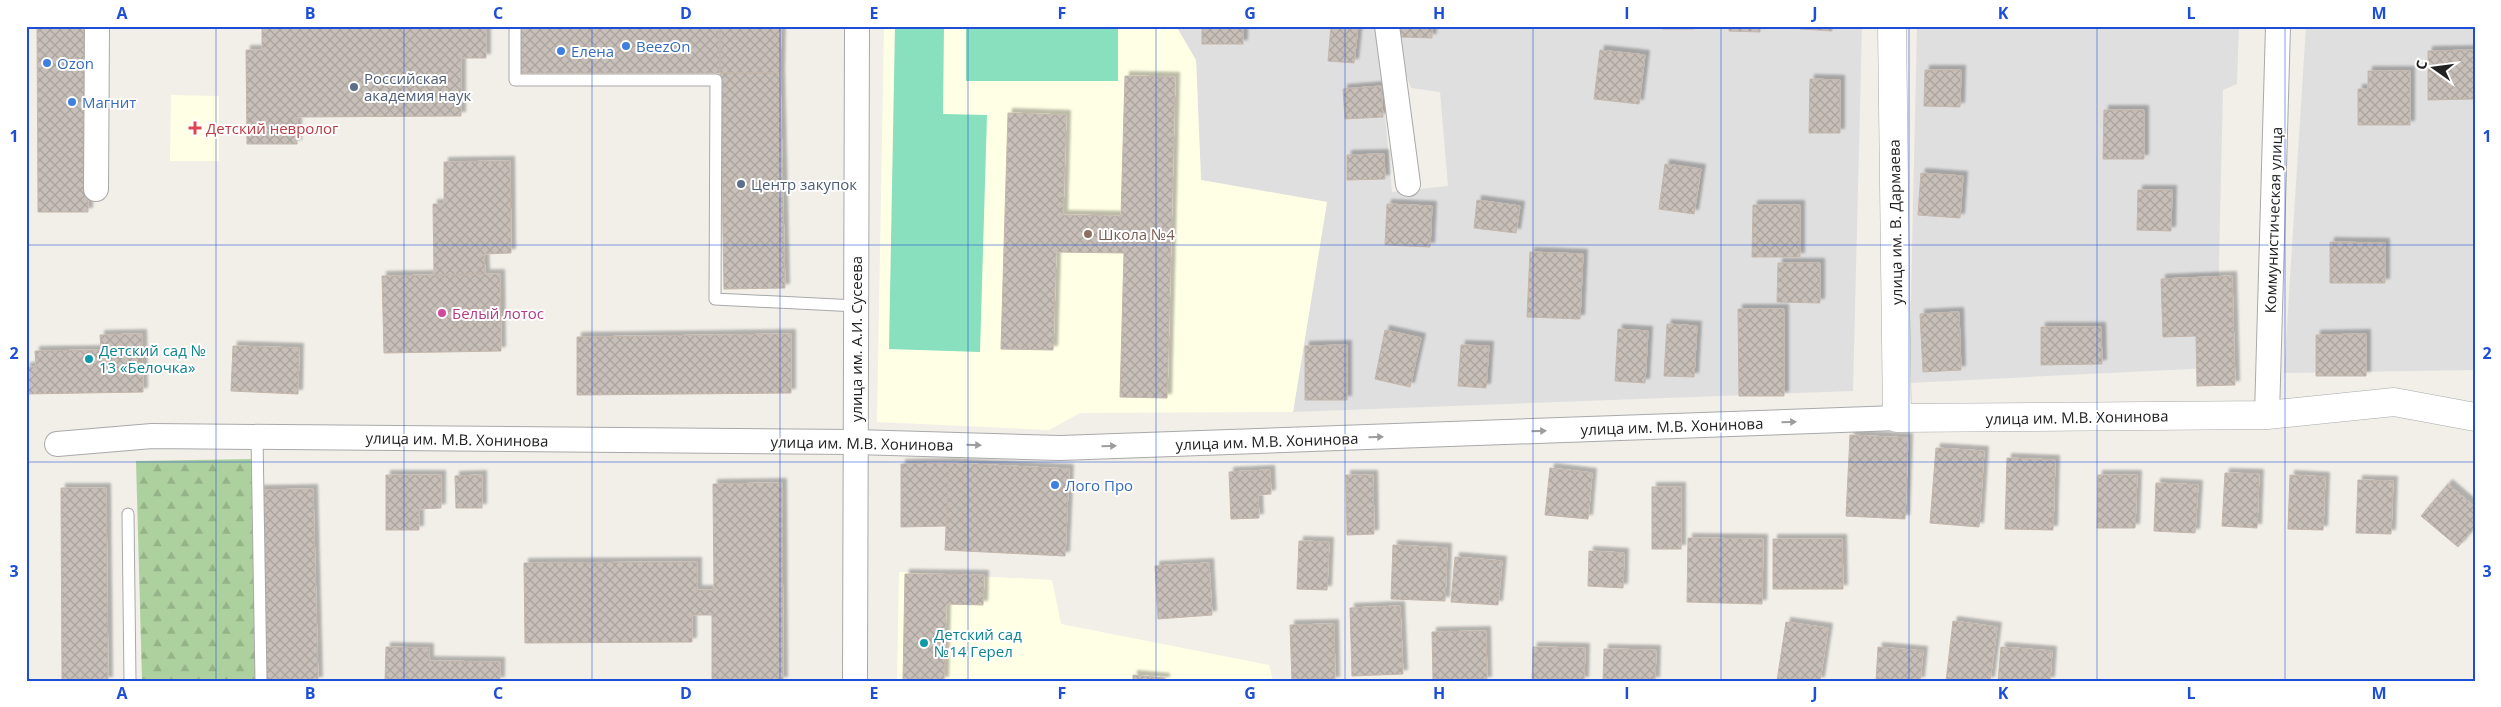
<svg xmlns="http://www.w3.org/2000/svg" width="2501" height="707" font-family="'Open Sans',sans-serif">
	<defs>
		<pattern id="forest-firs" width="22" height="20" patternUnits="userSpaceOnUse" patternTransform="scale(1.25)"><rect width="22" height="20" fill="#add19e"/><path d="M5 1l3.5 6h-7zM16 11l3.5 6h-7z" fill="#95b388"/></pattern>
		<pattern id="building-cross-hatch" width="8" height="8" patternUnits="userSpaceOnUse" patternTransform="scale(1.25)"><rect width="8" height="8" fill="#c7bfb8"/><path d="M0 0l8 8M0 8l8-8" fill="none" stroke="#aba49e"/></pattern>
		<filter id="shadow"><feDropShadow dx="4.5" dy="-4.5" stdDeviation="1" flood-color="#0004"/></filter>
	</defs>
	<rect width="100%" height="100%" fill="#f2efe9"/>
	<g fill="#e0dfdf">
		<path d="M1176 26H1377L1392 192 1448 186 1440 92 1411 88 1398 51V26H1862L1853 391 1293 412 1327 202 1201 180 1196 61Z"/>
		<path d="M1917 26H2239L2237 84 2223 90 2217 345 2210 368 1909 383Z"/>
		<path d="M2306 26H2475V370L2284 373Z"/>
	</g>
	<g fill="#ffffe5">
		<path d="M884 26H1176L1196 60 1201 180 1327 202 1293 412 1080 413 1049 430 877 422Z"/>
		<path d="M171 95 219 96V161H170Z"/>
		<path d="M899 572 1052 580 1061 624 1269 665 1273 681H897Z"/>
	</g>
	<path fill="url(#forest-firs)" d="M254 459 259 681H142L136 461Z"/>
	<g fill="#88e0be">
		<path d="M895 26H944L943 114 987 115 980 352 889 349Z"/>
		<rect x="966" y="26" width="152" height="55"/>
	</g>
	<g fill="url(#building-cross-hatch)" stroke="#c4b6ab" filter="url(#shadow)">
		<path d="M37 26H89L88 212H38Z"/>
		<path d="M262 26H486V58H461V116L297 117V144H247L246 50H262Z"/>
		<path d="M516 26H720V73H517Z"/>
		<path d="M720 26H781L780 73H720Z"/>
		<rect x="1202" y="26" width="41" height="18"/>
		<path d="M1331 26H1358L1354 63 1328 61Z"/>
		<path d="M1400 26H1432V38L1400 37Z"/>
		<rect x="1663" y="26" width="31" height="3"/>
		<path d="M1729 26H1760V32L1729 31Z"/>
		<path d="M1800 26H1832V31L1800 29Z"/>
		<rect x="1927" y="26" width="32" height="1"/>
		<rect x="2051" y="26" width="45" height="1"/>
		<path d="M1600 50 1645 55 1639 104 1594 99Z"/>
		<path d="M2475 50V99L2428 100V51Z"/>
		<path d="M1925 70H1961L1960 107 1924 106Z"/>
		<path d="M2368 71H2410V125H2358V89H2368Z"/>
		<path d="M720 73H780L785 288 724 289Z"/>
		<path d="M1125 76 1175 77 1167 398 1120 397 1124 253 1056 252 1053 350 1001 349 1008 113 1066 115 1063 215 1121 216Z"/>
		<path d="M1810 79 1840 80V133H1809Z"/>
		<path d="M1381 86 1383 117 1345 119 1343 89Z"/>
		<path d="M2104 110H2144V159H2103Z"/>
		<path d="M1384 154 1385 179 1347 180V155Z"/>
		<path d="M510 161 511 253 484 254 485 274 434 275 433 204H444V162Z"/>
		<path d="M1665 164 1701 169 1694 214 1659 209Z"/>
		<path d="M1921 173 1963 176 1960 218 1918 215Z"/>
		<path d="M2138 190H2172L2171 231 2137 230Z"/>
		<path d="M1477 200 1520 206 1516 233 1474 228Z"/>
		<path d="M1387 204 1432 206 1430 247 1385 245Z"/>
		<path d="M1753 205H1800V257H1752Z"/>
		<path d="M2330 242 2385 243V283H2330Z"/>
		<path d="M1530 252 1583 254 1580 319 1527 317Z"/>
		<path d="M1778 263H1820V303L1777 302Z"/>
		<path d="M500 274 501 351 384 353 382 276Z"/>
		<path d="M2232 276 2235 385 2197 386 2196 336 2163 337 2161 279Z"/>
		<path d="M1738 309H1784V396H1739Z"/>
		<path d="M1959 312 1961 370 1923 372 1920 314Z"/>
		<path d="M1667 324 1697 326 1694 377 1664 376Z"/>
		<path d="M2041 327H2101L2102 364 2041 365Z"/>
		<path d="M1618 329 1648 331 1645 383 1615 381Z"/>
		<path d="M1385 330 1421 338 1410 387 1375 379Z"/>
		<path d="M142 334 143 392 26 394V367H36L35 351 101 350 100 335Z"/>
		<path d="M791 334V393L577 395V337Z"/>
		<path d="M2366 334V376H2316V335Z"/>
		<path d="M1347 345V400H1305V346Z"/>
		<path d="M1461 345 1489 346 1486 388 1458 386Z"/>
		<path d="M233 346 299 348 298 394 231 391Z"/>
		<path d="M1850 435 1908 438 1905 519 1846 516Z"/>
		<path d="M1936 448 1984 451 1979 527 1930 523Z"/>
		<path d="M2007 458 2055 460 2053 530 2005 529Z"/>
		<path d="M949 463 946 526 901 527V464Z"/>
		<path d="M949 463 1069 469 1065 556 945 550Z"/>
		<path d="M1550 468 1592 473 1588 519 1545 515Z"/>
		<path d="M1270 470 1271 494 1258 495 1259 518 1231 519 1229 472Z"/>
		<path d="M2225 473 2259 474 2257 528 2222 526Z"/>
		<path d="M386 475H441V508L419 509V530H386Z"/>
		<path d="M482 475V508H456L455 476Z"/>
		<path d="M1346 475H1373L1374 534 1347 535Z"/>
		<path d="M2098 475H2137L2135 528H2097Z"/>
		<path d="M2290 475 2325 477 2323 530 2288 529Z"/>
		<path d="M2358 480 2393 481 2391 534 2356 533Z"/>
		<path d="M782 483 783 681H712V615H692V642L525 643 524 563 697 562V590H714L713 484Z"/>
		<path d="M2156 483 2198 485 2195 533 2154 531Z"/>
		<path d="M2448 484 2475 507V527L2458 547 2421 516Z"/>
		<rect x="1652" y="487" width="29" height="62"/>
		<path d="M61 488H106L108 681H62Z"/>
		<path d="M313 489 318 681H264L259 490Z"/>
		<path d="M1688 538 1763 539 1762 604 1687 602Z"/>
		<path d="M1773 539H1842L1843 589H1773Z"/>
		<path d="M1299 541 1329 542 1327 590 1297 589Z"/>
		<path d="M1393 545 1447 548 1445 601 1391 599Z"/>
		<path d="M1589 551 1624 553 1623 588 1588 586Z"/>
		<path d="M1455 557 1502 561 1498 605 1451 602Z"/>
		<path d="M1209 563 1212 615 1158 619 1155 566Z"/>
		<path d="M905 574 984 575 983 605 946 604 944 681H903Z"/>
		<path d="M1400 606 1403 674 1352 676 1350 608Z"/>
		<path d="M1953 621 1997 627 1990 681H1946Z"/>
		<path d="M1786 622 1828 628 1820 681H1777Z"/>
		<path d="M1334 624 1335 681H1292L1290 625Z"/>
		<path d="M1486 631 1487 681H1433L1432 632Z"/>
		<path d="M386 647 429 648V661L500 662V681H385Z"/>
		<path d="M1533 647 1585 648 1584 681H1532Z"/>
		<path d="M1878 647 1923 651 1920 681H1876Z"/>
		<path d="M2001 647 2052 651 2050 681H1998Z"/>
		<path d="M1604 649 1656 650 1655 681H1603Z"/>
		<path d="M1133 675 1165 678V681H1133Z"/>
	</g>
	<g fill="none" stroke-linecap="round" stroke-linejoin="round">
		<defs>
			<g id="service">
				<path d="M515 26V80H716L715 299 857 306"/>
				<path d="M257 437 261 681"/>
				<path d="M128 514 130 681"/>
			</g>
			<g id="minor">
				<path d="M1387 26 1408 184"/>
				<path d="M96 189 97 26"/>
				<path d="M2267 415 2278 26"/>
				<path d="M57 444 152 436 855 442 1060 448 1897 418"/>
				<path d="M855 681 857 26"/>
			</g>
			<path id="tertiary" d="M1892 26 1897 418 2267 415 2394 402 2475 417"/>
		</defs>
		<use href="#service" stroke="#a9a9a9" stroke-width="13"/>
		<use href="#minor" stroke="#a9a9a9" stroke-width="26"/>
		<use href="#tertiary" stroke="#a9a9a9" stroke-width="29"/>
		<use href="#service" stroke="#fff" stroke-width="11"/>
		<use href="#minor" stroke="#fff" stroke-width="24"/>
		<use href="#tertiary" stroke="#fff" stroke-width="28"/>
	</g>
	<defs><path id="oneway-solid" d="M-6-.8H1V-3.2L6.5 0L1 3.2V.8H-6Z" transform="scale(1.25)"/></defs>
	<g fill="#9c9c9c">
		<use href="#oneway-solid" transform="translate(1789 422) rotate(-2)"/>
		<use href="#oneway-solid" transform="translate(1539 431) rotate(-2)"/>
		<use href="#oneway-solid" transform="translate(1376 437) rotate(-2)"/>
		<use href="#oneway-solid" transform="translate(974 445) rotate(2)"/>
		<use href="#oneway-solid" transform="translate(1109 446) rotate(-2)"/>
	</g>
	<path fill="none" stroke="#1d4ed8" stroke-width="1" stroke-opacity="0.55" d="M216 26V681M404 26V681M592 26V681M780 26V681M968 26V681M1156 26V681M1345 26V681M1533 26V681M1721 26V681M1909 26V681M2097 26V681M2285 26V681M26 245H2475M26 462H2475"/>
	<g fill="#3f7fe0" stroke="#fff" stroke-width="2">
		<circle cx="626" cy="46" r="5"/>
		<circle cx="561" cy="51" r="5"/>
		<circle cx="47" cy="63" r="5"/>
		<circle cx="72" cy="102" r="5"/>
		<circle cx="1055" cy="485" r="5"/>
	</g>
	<g fill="#5c6f8a" stroke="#fff" stroke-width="2">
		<circle cx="354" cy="87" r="5"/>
		<circle cx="741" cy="184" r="5"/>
	</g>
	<path fill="#e0444e" stroke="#fff" stroke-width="2" d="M192.5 120.5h5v5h5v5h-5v5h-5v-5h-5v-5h5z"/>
	<circle fill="#8d6e63" stroke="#fff" stroke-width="2" cx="1088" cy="234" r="5"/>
	<circle fill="#d1479c" stroke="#fff" stroke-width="2" cx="442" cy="313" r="5"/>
	<g fill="#0f9aa8" stroke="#fff" stroke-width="2">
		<circle cx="89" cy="359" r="5"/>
		<circle cx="924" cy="643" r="5"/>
	</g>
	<g text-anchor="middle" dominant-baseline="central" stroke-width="4" stroke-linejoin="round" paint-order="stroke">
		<g font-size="15" fill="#366cbe" stroke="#fff" text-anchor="start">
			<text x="636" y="46">BeezOn</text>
			<text x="571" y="51">Елена</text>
			<text x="57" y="63">Ozon</text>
			<text x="82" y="102">Магнит</text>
			<text x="1065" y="485">Лого Про</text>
		</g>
		<g font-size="15" fill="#4e5e75" stroke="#fff" text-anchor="start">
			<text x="364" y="78">Российская<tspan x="364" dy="17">академия наук</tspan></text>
			<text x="751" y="184">Центр закупок</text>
		</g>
		<g font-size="15" fill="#be3a42" stroke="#fff" text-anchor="start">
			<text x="206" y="128">Детский невролог</text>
		</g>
		<g font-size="15" fill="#222" stroke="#fff">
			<text transform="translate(2273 220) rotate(-88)">Коммунистическая улица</text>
			<text transform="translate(1895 222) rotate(-91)">улица им. В. Дармаева</text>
			<text transform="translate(856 339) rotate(-90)">улица им. А.И. Сусеева</text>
			<text transform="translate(2077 417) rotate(-1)">улица им. М.В. Хонинова</text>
			<text transform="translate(1672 426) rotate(-2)">улица им. М.В. Хонинова</text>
			<text transform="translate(457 439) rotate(1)">улица им. М.В. Хонинова</text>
			<text transform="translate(1267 441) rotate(-2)">улица им. М.В. Хонинова</text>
			<text transform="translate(862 443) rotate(1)">улица им. М.В. Хонинова</text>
		</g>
		<g font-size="15" fill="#785e54" stroke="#fff" text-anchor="start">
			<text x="1098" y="234">Школа №4</text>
		</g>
		<g font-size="15" fill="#b23c85" stroke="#fff" text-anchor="start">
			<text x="452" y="313">Белый лотос</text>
		</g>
		<g font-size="15" fill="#0d838f" stroke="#fff" text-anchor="start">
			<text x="99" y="350">Детский сад №<tspan x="99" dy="17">13 «Белочка»</tspan></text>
			<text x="934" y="634">Детский сад<tspan x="934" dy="17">№14 Герел</tspan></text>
		</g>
	</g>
	<rect width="2501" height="707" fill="none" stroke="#ffffff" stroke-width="55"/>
	<g transform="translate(2434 68) rotate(284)" stroke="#ffffff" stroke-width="4" paint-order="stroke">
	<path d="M0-4L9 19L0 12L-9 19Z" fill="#222222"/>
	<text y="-8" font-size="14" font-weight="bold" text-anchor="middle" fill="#222222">С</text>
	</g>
	<rect x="28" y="28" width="2446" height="652" fill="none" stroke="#1d4ed8" stroke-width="2"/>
	<g font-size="16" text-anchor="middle" font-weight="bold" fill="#1d4ed8">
		<text x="122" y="19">A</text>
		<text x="310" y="19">B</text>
		<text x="498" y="19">C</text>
		<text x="686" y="19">D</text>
		<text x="874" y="19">E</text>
		<text x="1062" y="19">F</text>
		<text x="1250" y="19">G</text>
		<text x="1439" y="19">H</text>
		<text x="1627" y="19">I</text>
		<text x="1815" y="19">J</text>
		<text x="2003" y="19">K</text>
		<text x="2191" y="19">L</text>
		<text x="2379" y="19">M</text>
		<text x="14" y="142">1</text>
		<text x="2487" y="142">1</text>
		<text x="14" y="359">2</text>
		<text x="2487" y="359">2</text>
		<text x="14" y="577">3</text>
		<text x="2487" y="577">3</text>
		<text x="122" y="699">A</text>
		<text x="310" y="699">B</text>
		<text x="498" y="699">C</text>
		<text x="686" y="699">D</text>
		<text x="874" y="699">E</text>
		<text x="1062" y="699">F</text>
		<text x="1250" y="699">G</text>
		<text x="1439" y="699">H</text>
		<text x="1627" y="699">I</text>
		<text x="1815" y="699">J</text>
		<text x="2003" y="699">K</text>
		<text x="2191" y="699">L</text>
		<text x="2379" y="699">M</text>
	</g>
</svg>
